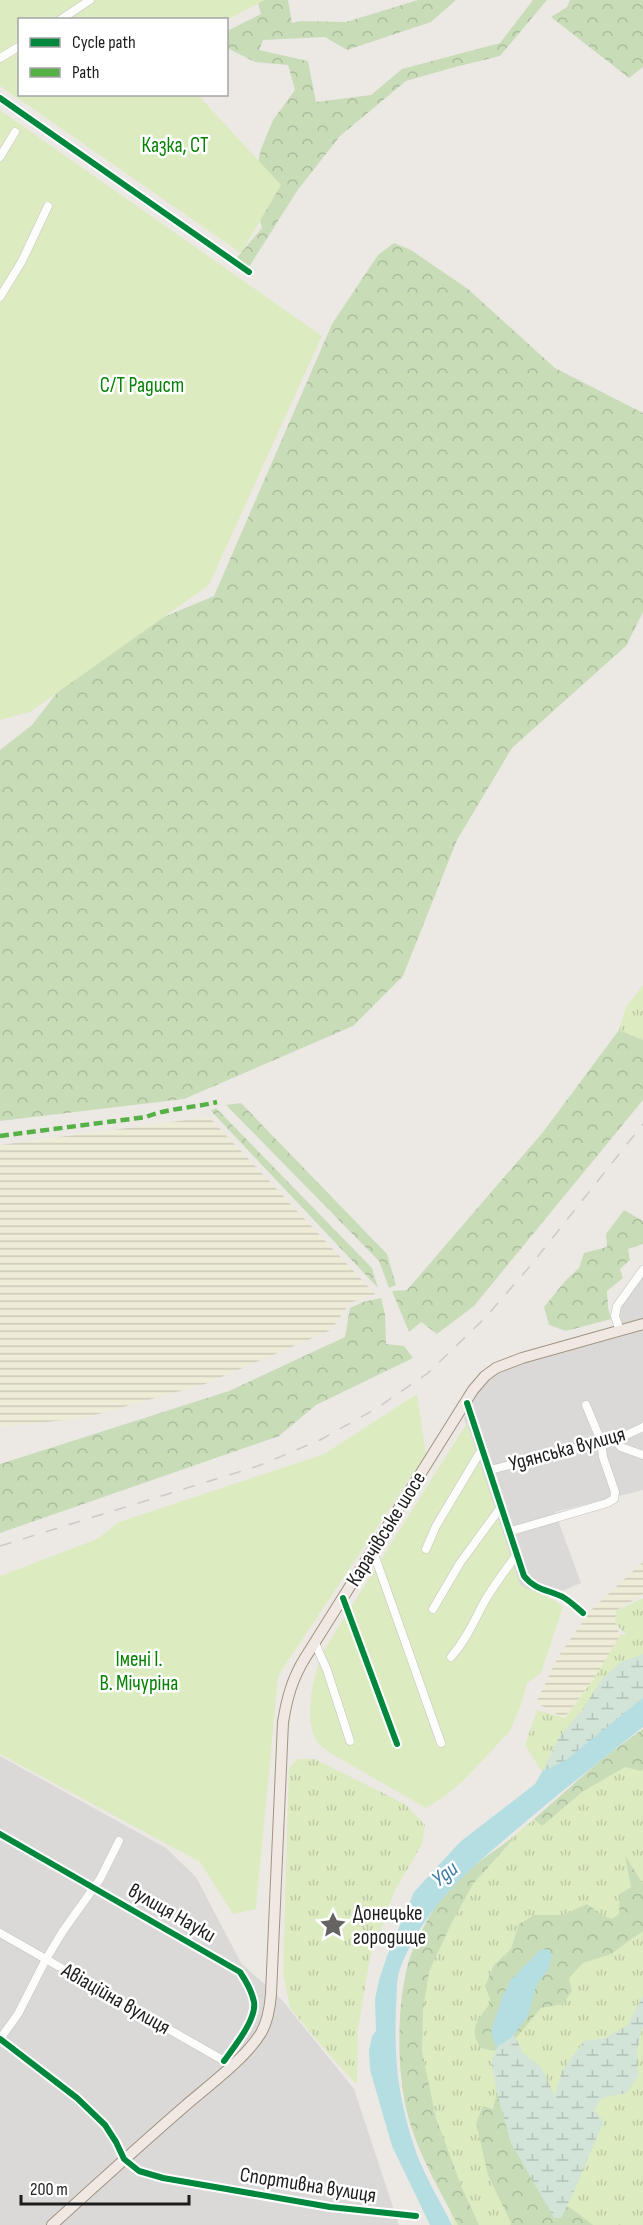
<svg xmlns="http://www.w3.org/2000/svg" width="643" height="2225" font-family="'Sofia Sans Condensed',sans-serif">
	<defs>
		<pattern id="farmland-rules" width="6" height="5" patternUnits="userSpaceOnUse" patternTransform="scale(1.5)"><rect width="6" height="5" fill="#eeecd7"/><path d="M0 2.5h6" fill="none" stroke="#cccab8"/></pattern>
		<pattern id="grass-tufts" width="24" height="20" patternUnits="userSpaceOnUse" patternTransform="scale(1.5)"><rect width="24" height="20" fill="#ddebc1"/><path d="M3 7l-1-3M5 7V3M7 7l1-3M15 17l-1-3M17 17v-4M19 17l1-3" fill="none" stroke="#bdc9a5"/></pattern>
		<pattern id="forest-crowns" width="20" height="18" patternUnits="userSpaceOnUse" patternTransform="scale(1.5)"><rect width="20" height="18" fill="#c9dcb8"/><path d="M2 6a3 3 0 1 1 6 0M12 15a3 3 0 1 1 6 0" fill="none" stroke="#acbc9e"/></pattern>
		<pattern id="wetland-marsh" width="20" height="14" patternUnits="userSpaceOnUse" patternTransform="scale(1.5)"><rect width="20" height="14" fill="#d2e3d7"/><path d="M1 5h8M5 5V1M11 12h8M15 12V8" fill="none" stroke="#b4c2b8"/></pattern>
	</defs>
	<rect width="100%" height="100%" fill="#ece9e5"/>
	<g fill="#dbd9d7">
		<path d="M643 1276V1320L622 1325 619 1315 621 1307Z"/>
		<path d="M643 1328V1490L555 1512 581 1583 545 1598 531 1592 520 1585 515 1573 464 1418 484 1381 495 1373 545 1355Z"/>
		<path d="M0 1756 166 1848 196 1877 241 1963 282 2000 354 2089 399 2225H0Z"/>
	</g>
	<g fill="url(#farmland-rules)">
		<path d="M209 1117 375 1294 350 1303 331 1330 205 1384 84 1418 0 1427V1145Z"/>
		<path d="M643 1562V1594L616 1611 619 1637 596 1676 564 1718 536 1703 558 1657 590 1611Z"/>
	</g>
	<g fill="url(#grass-tufts)">
		<path d="M643 985V1040L619 1030 626 1007Z"/>
		<path d="M643 1598V1701L569 1758 542 1772 525 1745 537 1710 565 1718 596 1676 621 1634 627 1636 615 1623 616 1611Z"/>
		<path d="M643 1743V2225H453L416 2047 429 1954 472 1870 534 1819Z"/>
		<path d="M298 1759H315L405 1804 425 1825 422 1844 394 1892 370 1958 358 2030 357 2085 325 2050 290 2008 283 1971 289 1768Z"/>
	</g>
	<g fill="url(#forest-crowns)">
		<path d="M257 0H288L292 23 301 21 346 22 418 0H456L431 22 347 50 325 37 263 40 259 50 308 61 316 102 371 95 402 69 500 43 533 0H547L500 56 455 67 406 81 340 136 297 191 249 267 235 260 262 228 252 191 261 149 273 120 295 90 288 65 255 62 227 48V31L261 14Z"/>
		<path d="M570 0H643V67L629 78 551 17 567 7Z"/>
		<path d="M394 243 411 250 468 289 555 368 643 413V612L626 646 512 748 457 840 403 976 353 1026 184 1099 0 1121V750L32 725 92 647 214 596 332 324 378 255Z"/>
		<path d="M619 1030 643 1040V1100L474 1306 437 1334 421 1322 409 1332 392 1291 407 1290 543 1132Z"/>
		<path d="M241 1103 387 1254 396 1285 389 1288 379 1261 226 1105Z"/>
		<path d="M216 1108 372 1268 378 1288 211 1111Z"/>
		<path d="M624 1210 643 1221V1244L628 1249 630 1260 620 1269 623 1278 607 1291 608 1307 611 1319 566 1331 549 1325 544 1307 566 1280 579 1268 584 1253 607 1247 606 1234Z"/>
		<path d="M381 1298 385 1314 386 1344 404 1346 413 1358 316 1405 279 1436 0 1533V1464L229 1391 345 1337 350 1308 363 1302Z"/>
		<path d="M643 1729V1769L641 1771 625 1767 582 1792 542 1826 534 1819 603 1758Z"/>
		<path d="M517 1835 473 1884 450 1926 429 1972 423 2010 422 2052 436 2118 462 2188 479 2225H458C441 2193 422 2161 411 2126 396 2082 396 2009 408 1964 413 1945 431 1911 443 1896 464 1871 491 1853 517 1835Z"/>
		<path d="M625 1856 643 1884V1931L611 1954 583 1963 569 1978 572 1991 563 2004 541 2008 516 2038 494 2051 481 2048C467 2028 479 2019 491 2002L485 1986 494 1965 511 1949 519 1924 534 1915H563L587 1904 602 1915 612 1919 619 1914 620 1894 631 1887Z"/>
		<path d="M497 2093 511 2143 557 2200 572 2209 593 2225H512L488 2175 476 2123 483 2106 493 2109Z"/>
	</g>
	<g fill="url(#wetland-marsh)">
		<path d="M643 1654V1698L566 1761 542 1772 559 1737 582 1710 602 1679 621 1662Z"/>
		<path d="M643 1996V2025L637 2051 638 2076 627 2093 602 2098 594 2110 604 2122C588 2154 578 2187 561 2218H554L511 2143 498 2097 491 2062 498 2045 514 2035 523 2053 541 2067 555 2096 562 2071 584 2041 602 2039 627 2026Z"/>
	</g>
	<g fill="#ddebc1">
		<path d="M0 0H265L227 20H20V94L198 95 281 185 241 253 0 86Z"/>
		<path d="M0 110 322 336 209 585 30 712 0 720Z"/>
		<path d="M417 1394 426 1454 278 1676 256 1909 233 1914 200 1862 0 1754V1576L97 1539 119 1522 324 1454Z"/>
		<path d="M467 1423 520 1585C533 1593 553 1596 563 1607L541 1673 527 1683 521 1705 510 1731 463 1781 445 1796 426 1808 330 1753C327 1750 322 1747 319 1744 301 1721 314 1677 322 1653Z"/>
	</g>
	<g fill="#b5dee2">
		<path d="M643 1698V1727C602 1759 562 1791 523 1824 473 1866 421 1908 399 1972 396 1983 397 1997 396 2008 394 2060 398 2094 413 2143 421 2170 439 2199 452 2225H430L392 2146 370 2070 369 2051 372 2036 376 2031 375 1999 379 1980 387 1956 414 1892 460 1842 535 1784 542 1772 566 1760Z"/>
		<path d="M548 1949 552 1954 549 1968 536 1986 528 2016 512 2037 496 2047 491 2032 502 1998 511 1980 540 1950Z"/>
	</g>
	<g fill="none" stroke-linecap="round" stroke-linejoin="round">
		<defs>
			<g id="minor">
				<path d="M60 20 90 0"/>
				<path d="M0 58 20 46"/>
				<path d="M0 98 249 272"/>
				<path d="M0 157 15 132"/>
				<path d="M0 297 22 261 48 206"/>
				<path d="M620 1331 615 1316 617 1306 643 1270"/>
				<path d="M467 1403 524 1576C535 1590 549 1590 563 1597 570 1601 577 1608 583 1613"/>
				<path d="M615 1439 621 1447 643 1455"/>
				<path d="M490 1470 601 1441 620 1438 643 1427"/>
				<path d="M508 1532 607 1503 614 1499 615 1492 603 1457 601 1441 586 1405"/>
				<path d="M426 1549 436 1526 482 1449"/>
				<path d="M373 1551 441 1743"/>
				<path d="M343 1598 397 1744"/>
				<path d="M433 1609 460 1563 501 1507"/>
				<path d="M315 1643 327 1670 350 1741"/>
				<path d="M451 1657C464 1642 472 1626 481 1608 490 1590 503 1573 516 1556"/>
				<path d="M0 1834 240 1972C246 1981 252 1991 254 2002 257 2019 234 2047 224 2061"/>
				<path d="M0 1933 228 2063"/>
				<path d="M0 2039 77 2098 105 2125 116 2142 124 2159 139 2171 163 2178 330 2207 416 2216"/>
				<path d="M0 2039 18 2014 46 1959 63 1931 100 1879 119 1841"/>
			</g>
			<path id="major" d="M52 2225C96 2185 140 2145 185 2106 208 2086 245 2059 261 2033 268 2021 270 2007 271 1994L283 1722C287 1698 292 1679 305 1658L473 1390 485 1376 496 1368 522 1358 643 1324"/>
		</defs>
		<use href="#minor" stroke="#c4c3c1" stroke-width="9"/>
		<use href="#major" stroke="#a29381" stroke-width="12"/>
		<use href="#minor" stroke="#fcfcfb" stroke-width="8"/>
		<use href="#major" stroke="#f0e9e3" stroke-width="10"/>
		<path stroke="#cacac9" stroke-width="1.5" stroke-dasharray="12 12" stroke-linecap="butt" d="M0 1546 258 1466 320 1440 377 1408 428 1373 485 1318 531 1265 643 1124"/>
		<path stroke="#55b145" stroke-width="4.5" stroke-dasharray="9 4.5" stroke-linecap="butt" d="M0 1136 146 1117C168 1108 193 1108 217 1102"/>
		<defs>
			<g id="cycleway">
				<path d="M0 98 249 272"/>
				<path d="M467 1403 524 1576C535 1590 549 1590 563 1597 570 1601 577 1608 583 1613"/>
				<path d="M343 1598 397 1744"/>
				<path d="M0 1834 240 1972C246 1981 252 1991 254 2002 257 2019 234 2047 224 2061"/>
				<path d="M0 2039 77 2098 105 2125 116 2142 124 2159 139 2171 163 2178 330 2207 416 2216"/>
			</g>
		</defs>
		<use href="#cycleway" stroke="#fff" stroke-width="10"/>
		<use href="#cycleway" stroke="#00873e" stroke-width="6"/>
	</g>
	<defs>
		<symbol id="sight-bare" viewBox="-9 -9 18 18"><path d="M0-6L1.8-2.2L6-1.7L2.9 1.2L3.7 5.4L0 3.3L-3.7 5.4L-2.9 1.2L-6-1.7L-1.8-2.2Z" fill="#656463" stroke="#fff" stroke-width="2.5" paint-order="stroke"/></symbol>
	</defs>
	<g fill-rule="evenodd">
		<use href="#sight-bare" x="314" y="1906" width="38" height="38"/>
	</g>
	<g text-anchor="middle" dominant-baseline="central" stroke-width="5" stroke-linejoin="round" paint-order="stroke">
		<g font-size="21" fill="#078204" stroke="#fff">
			<text x="175" y="145">Казка, СТ</text>
			<text x="142" y="385">С/Т Радист</text>
			<text x="139" y="1659">Імені І.<tspan x="139" dy="24">В. Мічуріна</tspan></text>
		</g>
		<g font-size="21" fill="#1d1d1d" stroke="#fff">
			<text transform="translate(567 1449) rotate(-15)">Удянська вулиця</text>
			<text transform="translate(386 1529) rotate(-58)">Карачівське шосе</text>
			<text transform="translate(172 1913) rotate(30)">вулиця Науки</text>
			<text transform="translate(116 1999) rotate(30)">Авіаційна вулиця</text>
			<text transform="translate(308 2185) rotate(9)">Спортивна вулиця</text>
		</g>
		<g font-size="21" fill="#1d1d1d" stroke="#fff" text-anchor="start">
			<text x="353" y="1913">Донецьке<tspan x="353" dy="24">городище</tspan></text>
		</g>
		<g font-size="22" font-style="italic" fill="#3e7ba3" stroke="#fff">
			<text transform="translate(445 1874) rotate(-38)">Уди</text>
		</g>
	</g>
	<rect x="18" y="18" width="210" height="78" fill="#ffffff" stroke="#a5a5a5" stroke-width="1.5"/>
	<rect x="30" y="38" width="30" height="9" fill="#00873e" stroke="#a5a5a5" stroke-width="1.5"/>
	<text x="72" y="48" font-size="18" fill="#1d1d1d">Cycle path</text>
	<rect x="30" y="68" width="30" height="9" fill="#55b145" stroke="#a5a5a5" stroke-width="1.5"/>
	<text x="72" y="78" font-size="18" fill="#1d1d1d">Path</text>
	<path d="M21 2195v9h168v-9" fill="none" stroke="#1d1d1d" stroke-width="3"/>
	<text x="30" y="2195" font-size="18" fill="#1d1d1d" stroke="#ffffff" stroke-width="4.5" paint-order="stroke">200 m</text>
</svg>
